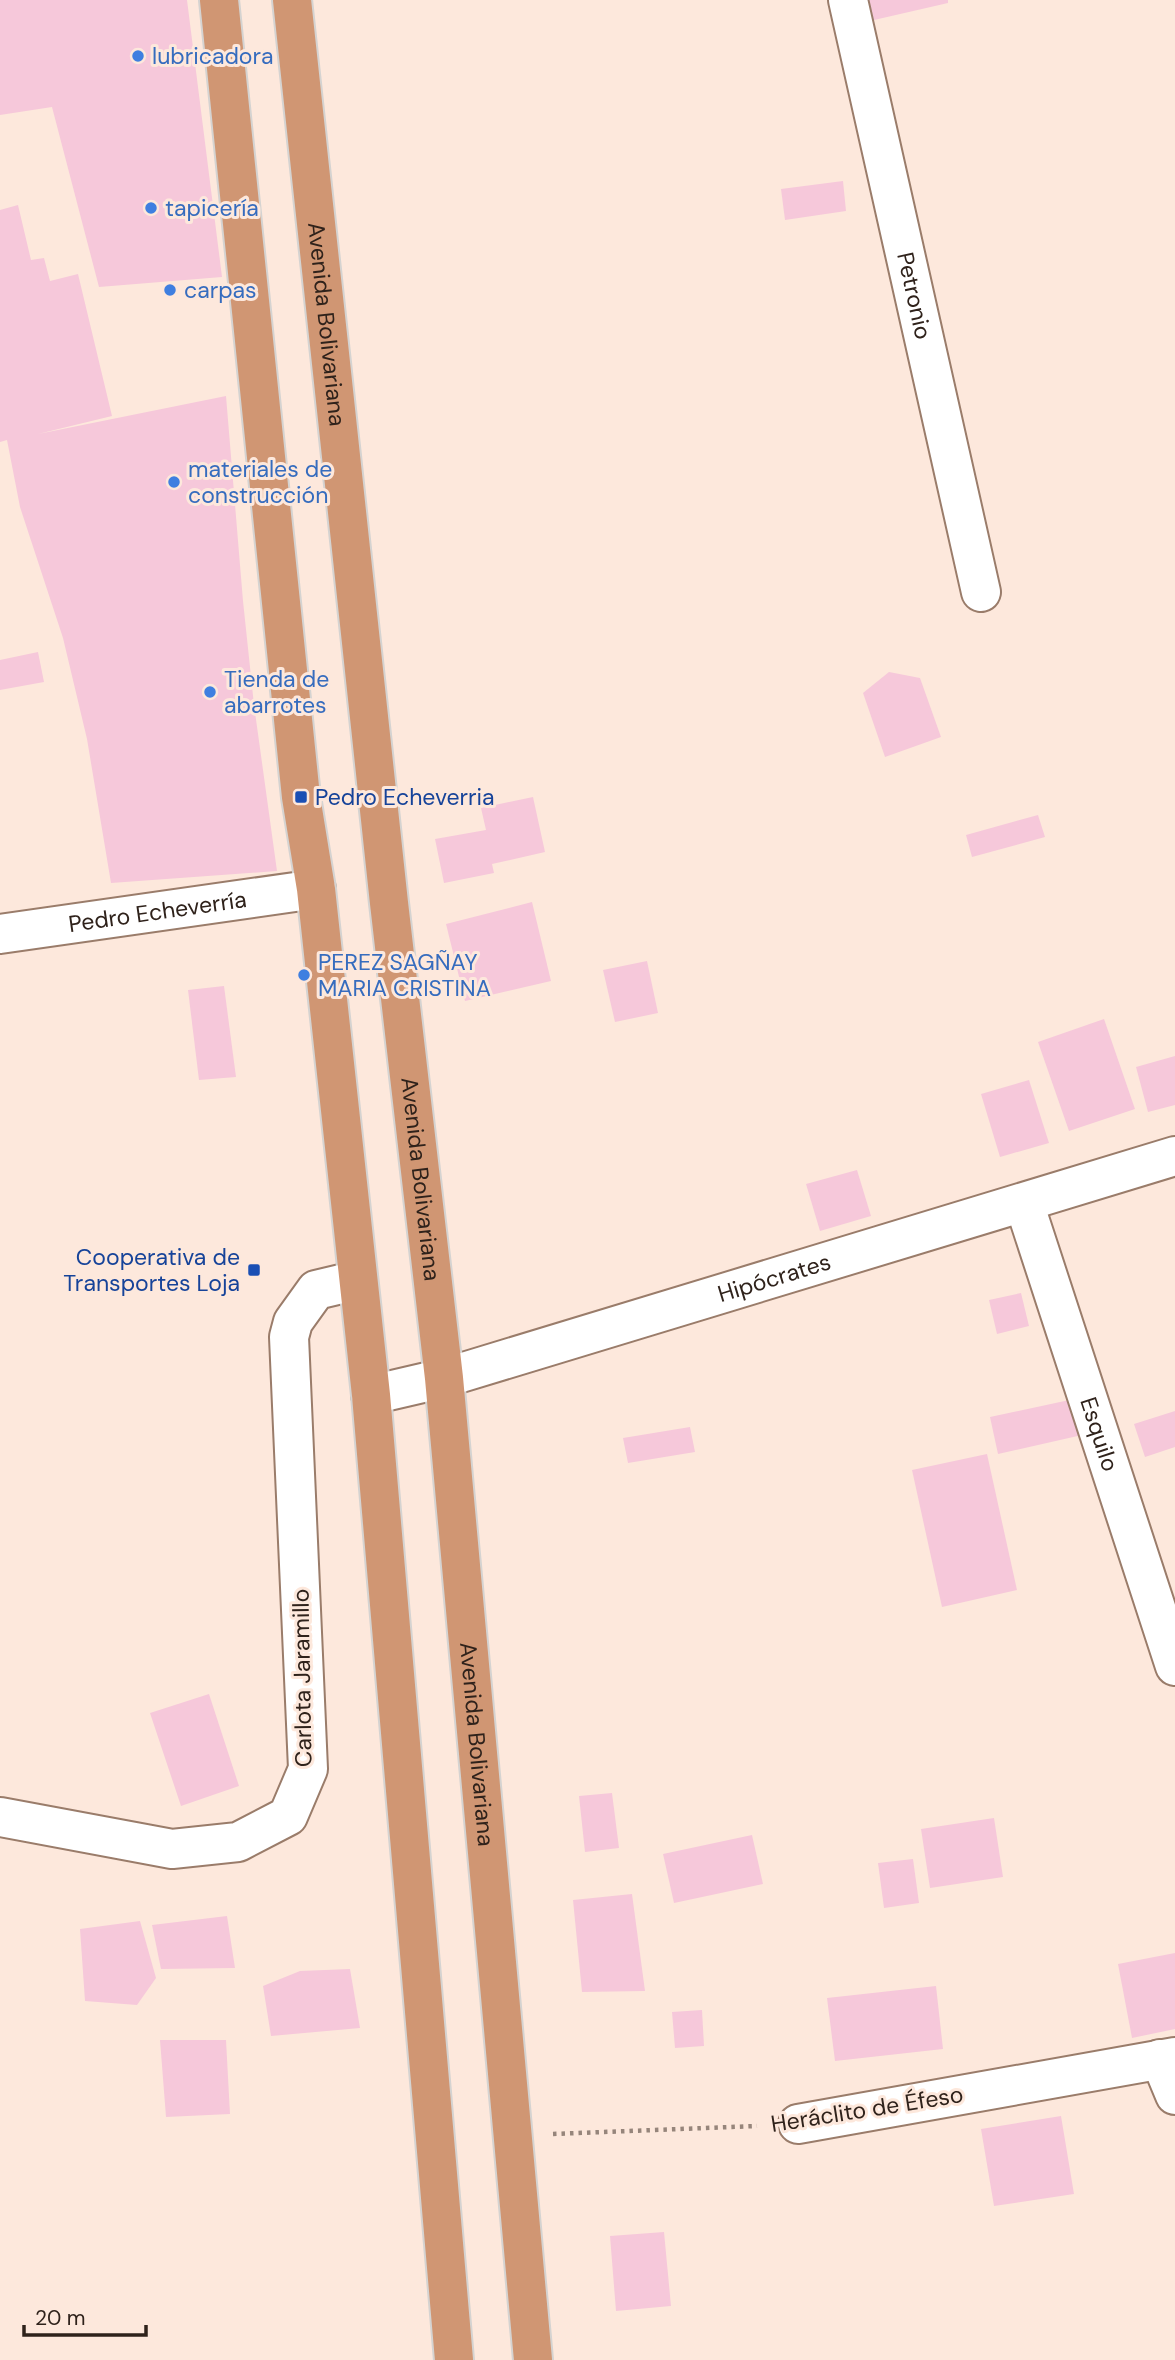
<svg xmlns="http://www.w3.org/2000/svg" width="1175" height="2360" font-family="'DM Sans',sans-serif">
	<rect width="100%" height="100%" fill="#fde8dc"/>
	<g fill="#f6c8da">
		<path d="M0 0H187L222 277 99 287 52 107 0 115Z"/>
		<path d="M856 0H948V3L861 23Z"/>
		<path d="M843 181 846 211 785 220 781 189Z"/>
		<path d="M18 205 31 260 44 258 50 281 78 274 112 416 38 434 226 396 243 601 254 705 277 871 111 883 87 739 63 638 20 507 7 440 0 442V210Z"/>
		<path d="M38 652 44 682 0 690V660Z"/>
		<path d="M889 672 920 678 941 737 885 757 863 693Z"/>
		<path d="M533 797 545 852 492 864 494 873 444 883 435 839 486 830 481 808Z"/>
		<path d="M1038 815 1045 837 972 857 966 835Z"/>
		<path d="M532 902 551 981 465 1001 446 924Z"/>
		<path d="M647 961 658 1013 615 1022 603 970Z"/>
		<path d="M224 986 236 1077 199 1080 188 990Z"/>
		<path d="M1104 1019 1135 1109 1069 1131 1038 1042Z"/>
		<path d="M1175 1056V1105L1148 1112 1136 1067Z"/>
		<path d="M1029 1080 1049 1143 1000 1157 981 1094Z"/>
		<path d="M857 1170 871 1216 820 1231 806 1184Z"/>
		<path d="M1021 1293 1029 1326 997 1334 989 1300Z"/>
		<path d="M1074 1399 1082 1435 998 1454 990 1417Z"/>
		<path d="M1175 1411V1447L1145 1457 1134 1424Z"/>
		<path d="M690 1427 695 1452 628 1463 623 1438Z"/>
		<path d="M987 1454 1017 1590 942 1607 912 1470Z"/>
		<path d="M209 1694 239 1786 181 1806 150 1713Z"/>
		<path d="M612 1793 619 1848 585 1852 579 1796Z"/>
		<path d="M994 1818 1003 1877 930 1888 921 1829Z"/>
		<path d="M752 1835 763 1884 674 1903 663 1854Z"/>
		<path d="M913 1859 919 1903 884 1908 878 1863Z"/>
		<path d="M632 1894 645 1991 582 1992 573 1900Z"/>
		<path d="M227 1916 235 1968 161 1969 152 1925Z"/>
		<path d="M140 1921 156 1978 137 2005 85 2001 80 1929Z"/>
		<path d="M1175 1953V2029L1132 2038 1118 1964Z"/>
		<path d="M350 1969 360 2028 271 2036 263 1986 300 1971Z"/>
		<path d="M936 1986 943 2049 835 2061 827 1998Z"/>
		<path d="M702 2010 704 2046 675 2048 672 2012Z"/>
		<path d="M160 2040H226L230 2114 166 2117Z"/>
		<path d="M1061 2116 1074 2194 994 2206 981 2129Z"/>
		<path d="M664 2232 671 2306 616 2311 610 2236Z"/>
	</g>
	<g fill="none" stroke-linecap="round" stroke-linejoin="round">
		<defs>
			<g id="minor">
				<path id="s1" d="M848 0 981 592"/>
				<path id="s2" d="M0 934 316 889"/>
				<path id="s3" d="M1024 1203 1175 1666"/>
				<path id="s4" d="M371 1395 444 1378 1175 1156"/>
				<path d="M0 1817 172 1849 238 1842 288 1816 308 1769 289 1337 293 1322 316 1290 358 1280"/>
				<path d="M1160 2059 1175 2095"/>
				<path d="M798 2124 1175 2057"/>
			</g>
			<g id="trunk">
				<path d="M219 0 301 797 316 889 371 1395 454 2360"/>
				<path id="s5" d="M292 0 389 903 444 1378 533 2360"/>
			</g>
		</defs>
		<use href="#minor" stroke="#9a7c6a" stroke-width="42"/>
		<use href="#trunk" stroke="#d5d3d1" stroke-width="42"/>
		<path stroke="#96857b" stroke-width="4.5" stroke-dasharray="3.5 5" stroke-linecap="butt" d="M553 2134 757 2126"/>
		<use href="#minor" stroke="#fff" stroke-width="38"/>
		<use href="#trunk" stroke="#d09673" stroke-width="38"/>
	</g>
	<g fill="#3f7fe0" stroke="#fde8dc" stroke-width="2.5">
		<circle cx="138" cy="56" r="7"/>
		<circle cx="151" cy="208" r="7"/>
		<circle cx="170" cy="290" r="7"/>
		<circle cx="174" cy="482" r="7"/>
		<circle cx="210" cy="692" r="7"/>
		<circle cx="304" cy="975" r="7"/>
	</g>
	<g fill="#1a4fb4" stroke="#fde8dc" stroke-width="2.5">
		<rect x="294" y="790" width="14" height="14" rx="3.5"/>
		<rect x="247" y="1263" width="14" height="14" rx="3.5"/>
	</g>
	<g text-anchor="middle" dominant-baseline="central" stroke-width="6" stroke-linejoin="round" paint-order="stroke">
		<g font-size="23" fill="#366cbe" stroke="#fde8dc" text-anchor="start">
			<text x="152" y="56">lubricadora</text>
			<text x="165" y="208">tapicería</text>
			<text x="184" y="290">carpas</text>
			<text x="188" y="469">materiales de<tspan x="188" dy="26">construcción</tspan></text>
			<text x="224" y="679">Tienda de<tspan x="224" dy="26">abarrotes</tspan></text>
			<text x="318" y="962">PEREZ SAGÑAY<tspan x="318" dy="26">MARIA CRISTINA</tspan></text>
		</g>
		<g font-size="23" fill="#2f221b" stroke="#fde8dc">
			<text stroke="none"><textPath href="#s1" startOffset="303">Petronio</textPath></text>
			<text stroke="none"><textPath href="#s5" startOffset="326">Avenida Bolivariana</textPath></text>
			<text stroke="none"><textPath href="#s2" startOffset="159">Pedro Echeverría</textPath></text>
			<text stroke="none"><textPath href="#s5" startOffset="1186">Avenida Bolivariana</textPath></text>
			<text stroke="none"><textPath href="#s4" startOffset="420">Hipócrates</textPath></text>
			<text stroke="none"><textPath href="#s3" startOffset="243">Esquilo</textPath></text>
			<text transform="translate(302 1678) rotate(-91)">Carlota Jaramillo</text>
			<text stroke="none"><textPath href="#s5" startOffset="1754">Avenida Bolivariana</textPath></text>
			<text transform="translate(867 2109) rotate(-9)">Heráclito de Éfeso</text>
		</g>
		<g font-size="23" fill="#164399" stroke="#fde8dc" text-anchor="start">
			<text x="315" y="797">Pedro Echeverria</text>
			<text x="240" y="1257" text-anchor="end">Cooperativa de<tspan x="240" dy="26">Transportes Loja</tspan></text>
		</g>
	</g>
	<path d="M24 2325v10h122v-10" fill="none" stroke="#2f221b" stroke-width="3.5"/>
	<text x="35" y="2325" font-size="21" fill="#2f221b" stroke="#fde8dc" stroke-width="5" paint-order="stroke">20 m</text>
</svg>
